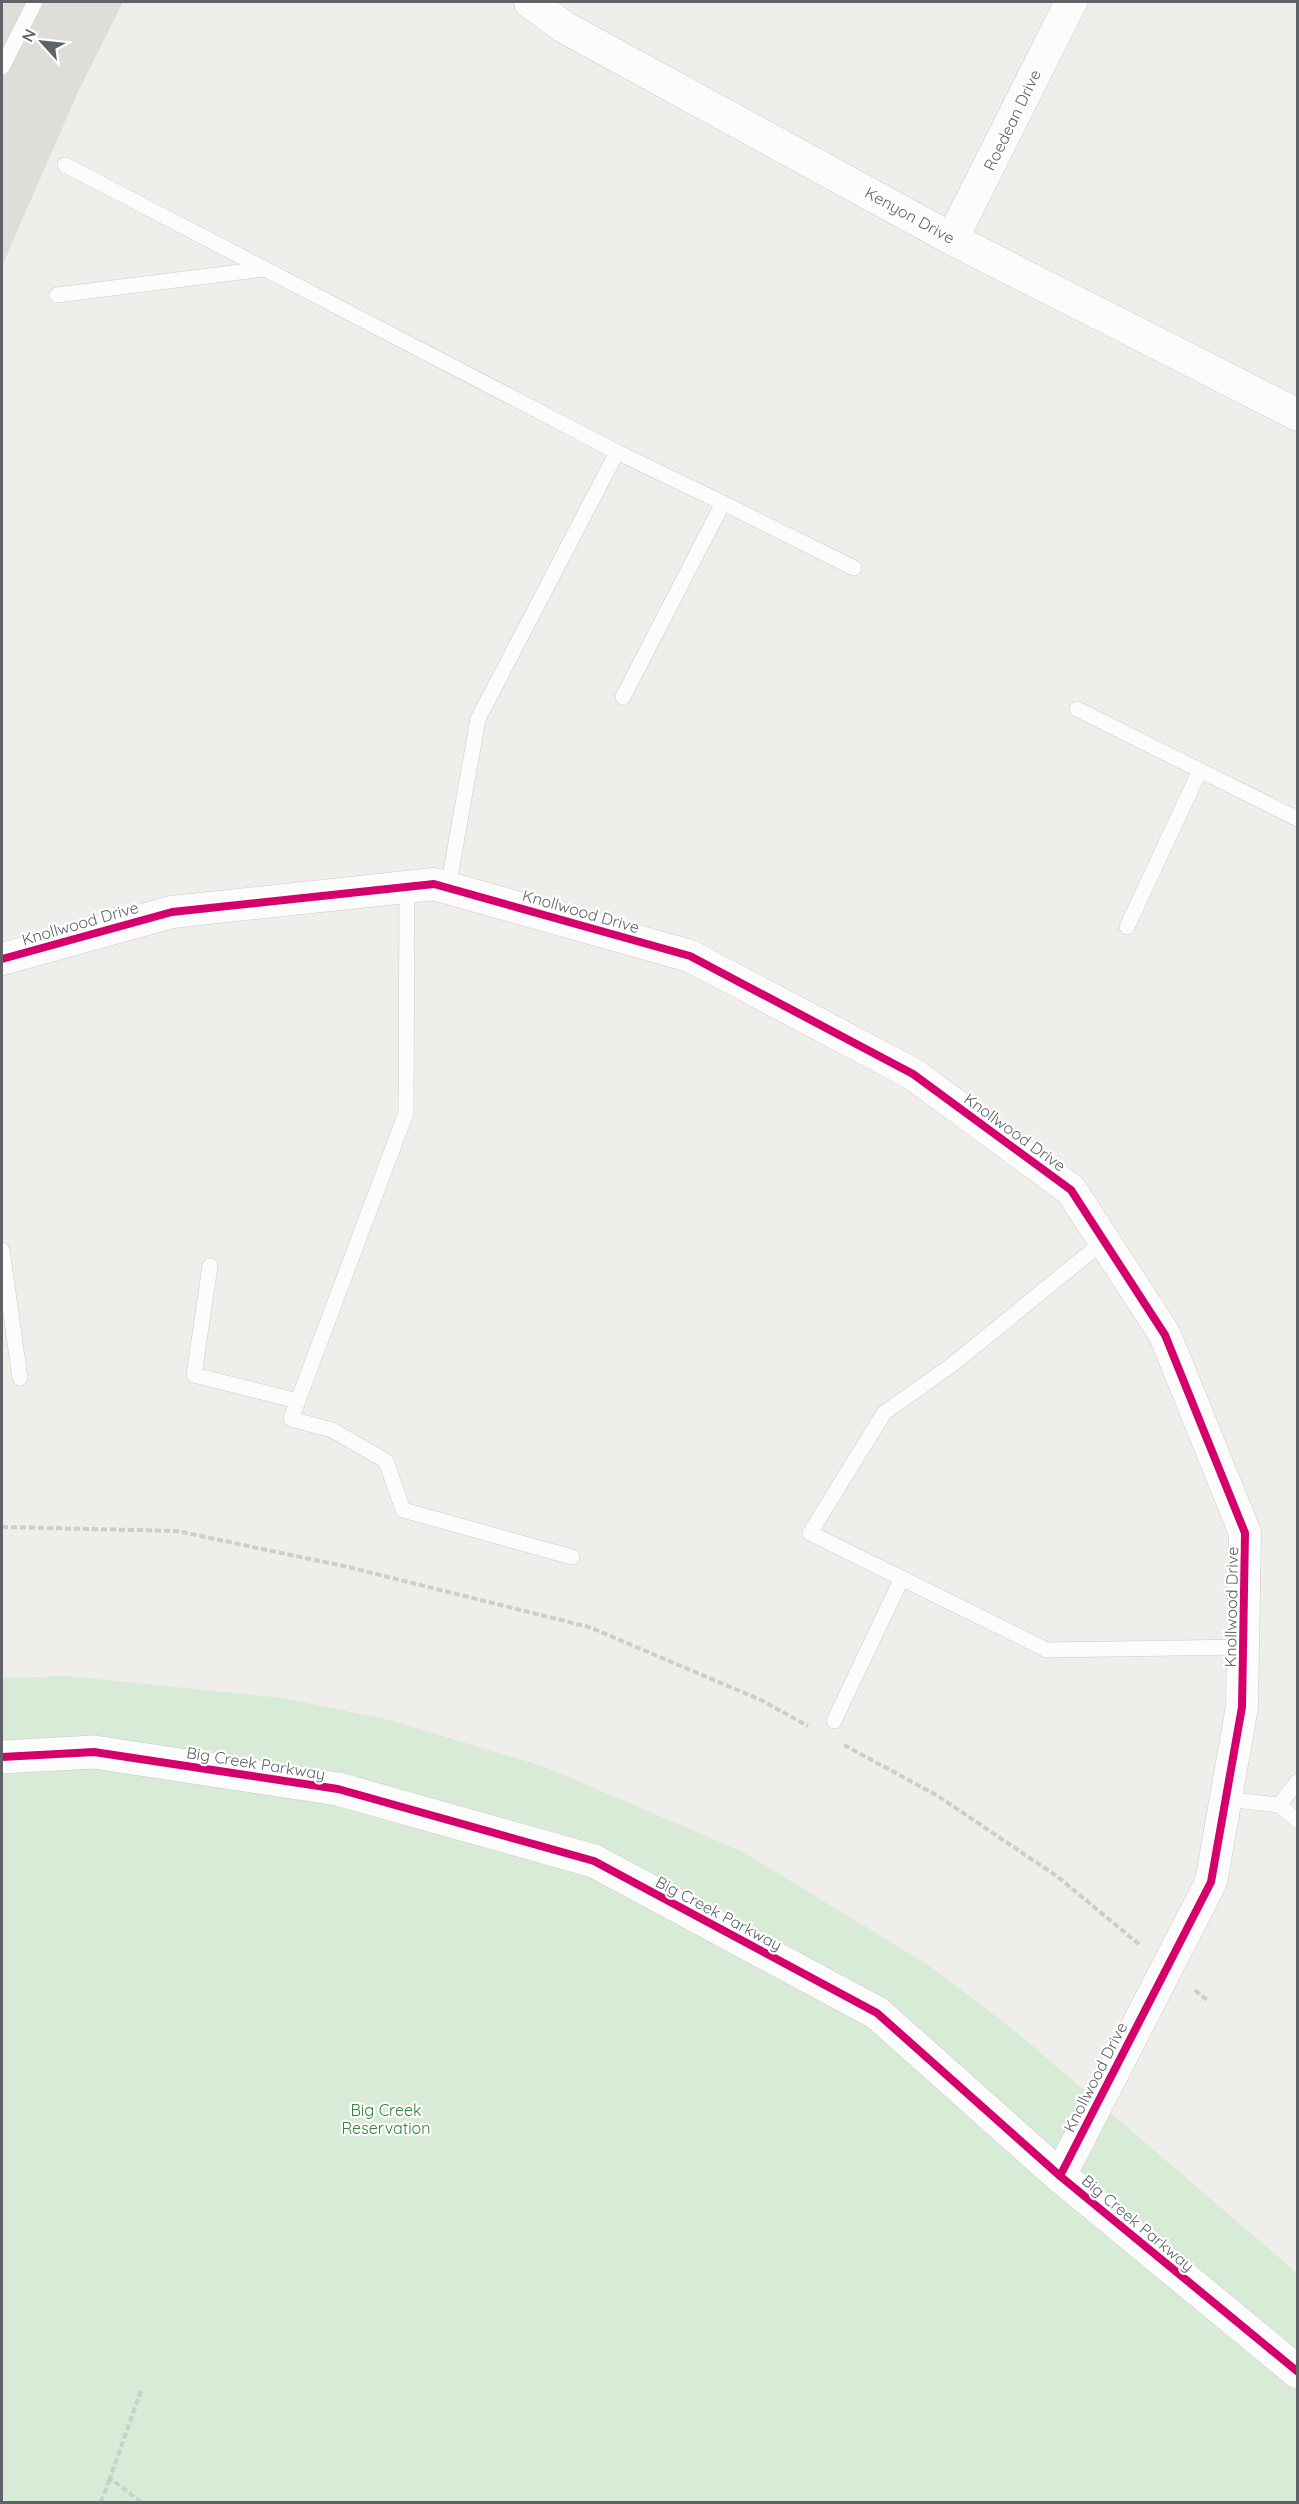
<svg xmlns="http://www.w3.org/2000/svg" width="1299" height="2504" font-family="Quicksand,sans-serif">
	<rect width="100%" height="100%" fill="#efeeea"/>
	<path fill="#dfddda" d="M2 2H123L78 92 2 266Z"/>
	<path fill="#d8ebd6" d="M68 1676 283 1698 389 1720 545 1767 743 1852 928 1965 1015 2031 1297 2273V2502H2V1678Z"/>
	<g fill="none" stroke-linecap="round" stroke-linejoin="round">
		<defs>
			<g id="lane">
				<path d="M2 67 35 2"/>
				<path d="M65 165 617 452 478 719 448 888"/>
				<path d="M57 295 264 269"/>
				<path d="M617 452 723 503 623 697"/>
				<path d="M723 503 854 568"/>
				<path d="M1077 709 1298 819"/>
				<path d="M407 887 406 1113 291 1419 332 1430 386 1461 403 1510 572 1557"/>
				<path d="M1127 927 1200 770"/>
				<path d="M1104 1241 953 1364 884 1413 810 1533 1047 1650 1243 1647"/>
				<path d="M2 1250 20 1378"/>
				<path d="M210 1266 194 1375 298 1401"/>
				<path d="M834 1721 902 1578"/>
				<path d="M1226 1799 1279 1805 1298 1821"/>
				<path d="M1279 1805 1298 1781"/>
			</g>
			<g id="street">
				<path d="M530 2 564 27 952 239 1298 415"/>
				<path d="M952 239 1071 2"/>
				<path d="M2 959 172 912 434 884 690 956 913 1074 1071 1190 1165 1335 1245 1533 1242 1707 1211 1882 1060 2176"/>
			</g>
			<path id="secondary" d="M2 1757 94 1752 338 1789 594 1861 877 2013 1060 2176 1298 2372"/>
		</defs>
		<use href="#lane" stroke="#cbcccc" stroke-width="16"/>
		<use href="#street" stroke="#cbcccc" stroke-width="33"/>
		<use href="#secondary" stroke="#cacacb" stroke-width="34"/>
		<g stroke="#cacfcc" stroke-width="4" stroke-dasharray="6 3" stroke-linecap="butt">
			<path d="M2 1527 177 1531 348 1567 589 1627 761 1700 808 1726"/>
			<path d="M844 1745 938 1796 1058 1877 1140 1945"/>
			<path d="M1195 1990 1207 2000"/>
			<path d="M101 2502 110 2478"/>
			<path d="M141 2502 110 2478 142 2388"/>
		</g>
		<use href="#lane" stroke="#fdfcfc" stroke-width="15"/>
		<use href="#street" stroke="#fdfcfc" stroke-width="32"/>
		<use href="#secondary" stroke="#fdfcfc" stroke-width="33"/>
		<defs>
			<g id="cycleway">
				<path d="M2 959 172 912 434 884 690 956 913 1074 1071 1190 1165 1335 1245 1533 1242 1707 1211 1882 1060 2176"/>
				<path d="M2 1757 94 1752 338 1789 594 1861 877 2013 1060 2176 1298 2372"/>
			</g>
		</defs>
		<use href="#cycleway" stroke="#fff" stroke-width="11"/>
		<use href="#cycleway" stroke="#d6006c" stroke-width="8"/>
	</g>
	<g text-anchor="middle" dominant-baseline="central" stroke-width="4.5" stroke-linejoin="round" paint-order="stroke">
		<g font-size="16" fill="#5f6368" stroke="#fff">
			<text transform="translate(1012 120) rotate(-64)">Roedean Drive</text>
			<text transform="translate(910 215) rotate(29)">Kenyon Drive</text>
			<text transform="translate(581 911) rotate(16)">Knollwood Drive</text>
			<text transform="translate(80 923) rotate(-16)">Knollwood Drive</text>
			<text transform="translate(1015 1132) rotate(36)">Knollwood Drive</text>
			<text transform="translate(1231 1607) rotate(-89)">Knollwood Drive</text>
			<text transform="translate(256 1763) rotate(9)">Big Creek Parkway</text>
			<text transform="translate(719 1913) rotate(28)">Big Creek Parkway</text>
			<text transform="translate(1095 2077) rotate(-63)">Knollwood Drive</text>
			<text transform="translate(1138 2223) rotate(40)">Big Creek Parkway</text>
		</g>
		<g font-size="16" fill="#348238" stroke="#fff">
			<text x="386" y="2110">Big Creek<tspan x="386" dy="18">Reservation</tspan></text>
		</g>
	</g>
	<rect width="1299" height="2504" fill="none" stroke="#5f6368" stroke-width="6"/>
	<g transform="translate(42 42) rotate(297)" stroke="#ffffff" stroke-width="4.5" paint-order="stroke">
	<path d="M0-4.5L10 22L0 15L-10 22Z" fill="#5f6368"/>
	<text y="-9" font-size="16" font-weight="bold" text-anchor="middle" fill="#5f6368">N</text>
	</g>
</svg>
